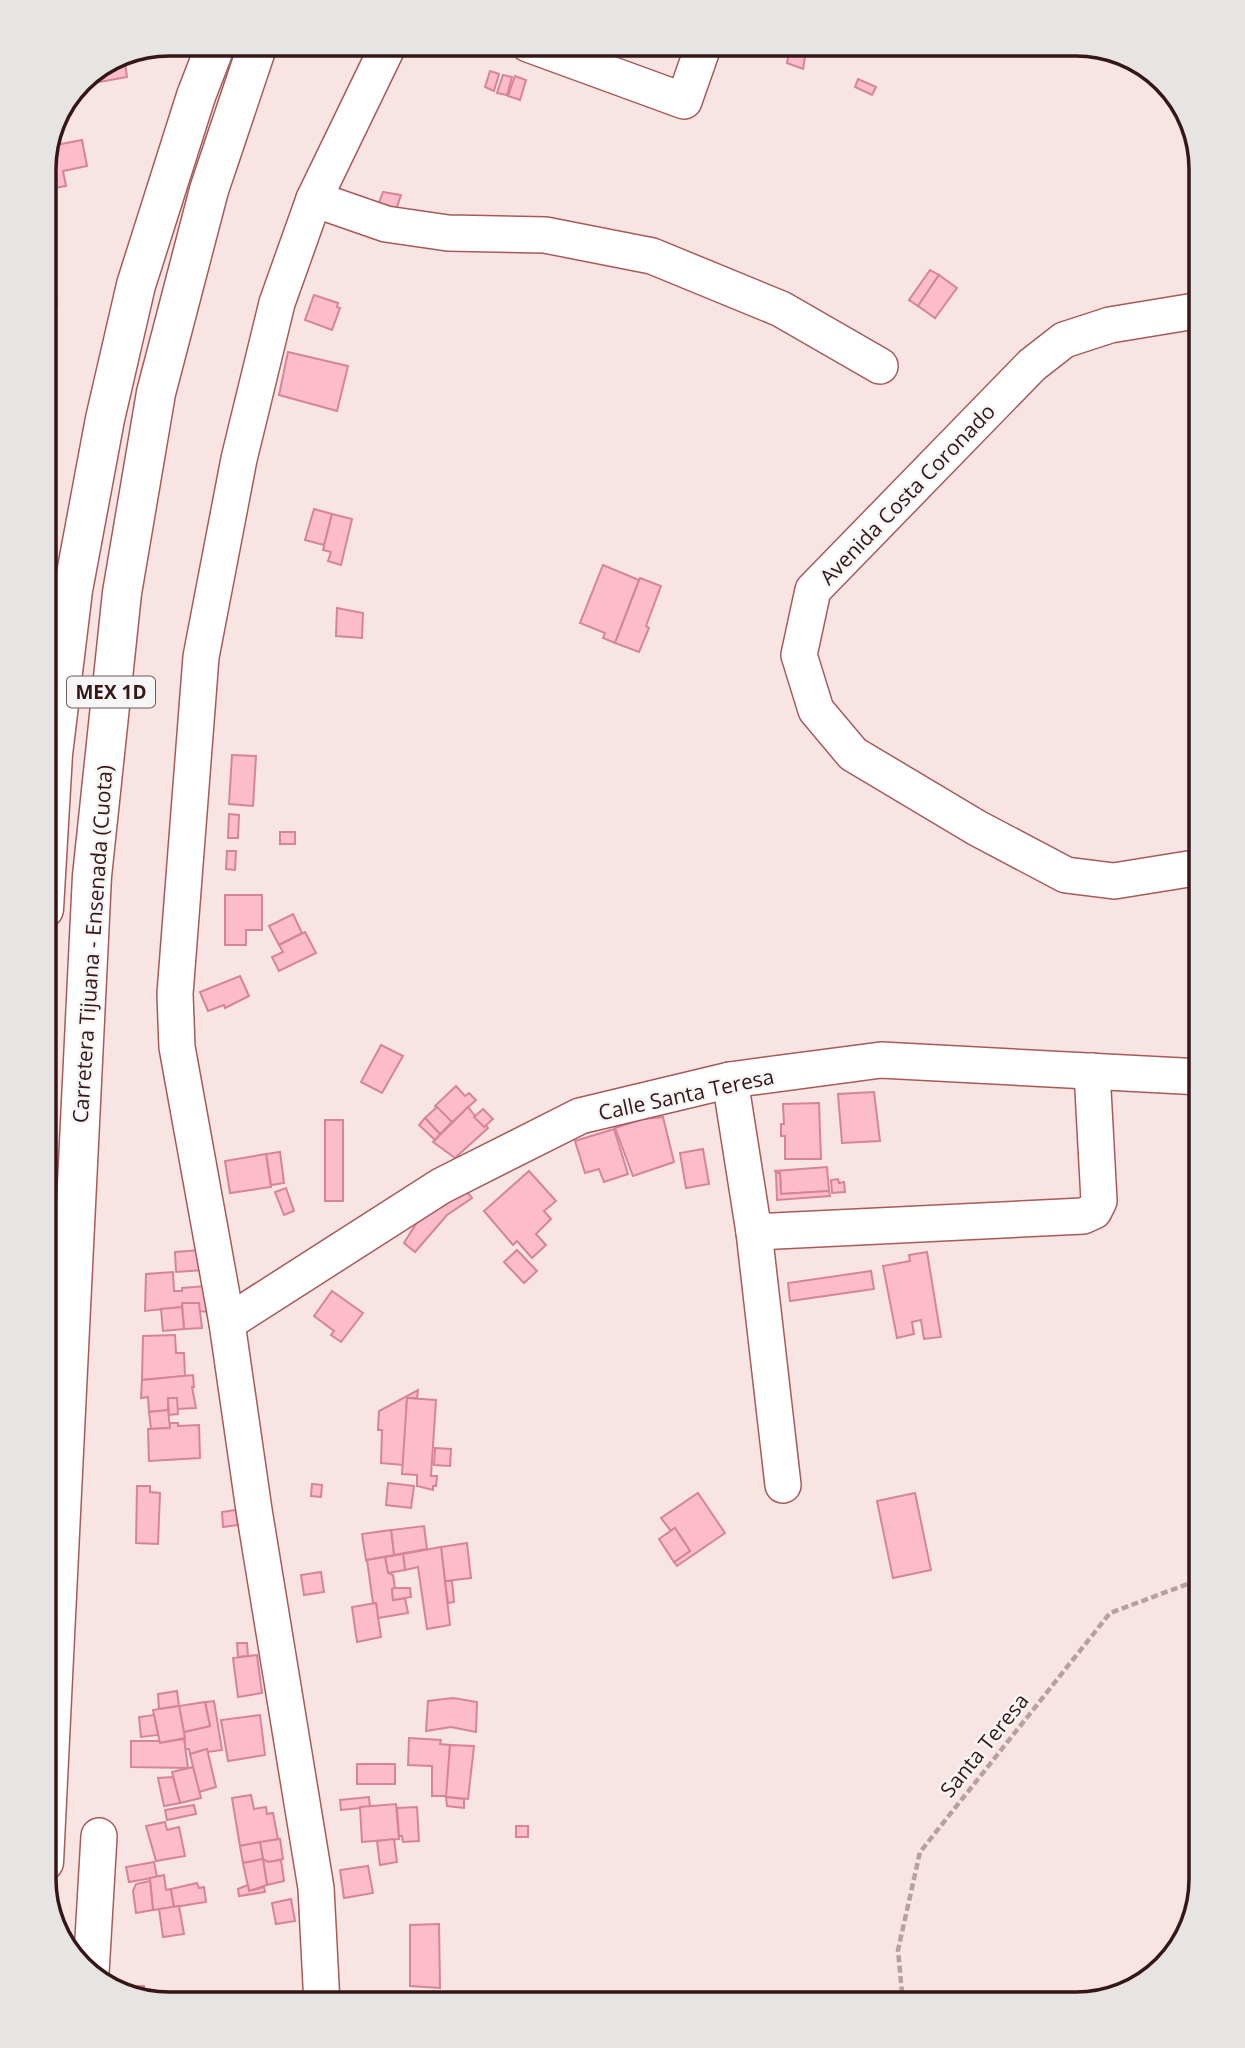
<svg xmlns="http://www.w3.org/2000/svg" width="1245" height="2048" font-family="'Open Sans',sans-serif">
	<rect width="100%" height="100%" fill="#f7e4e3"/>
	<g fill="#fcbccc" stroke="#d6849a" stroke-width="2">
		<path d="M795 49 806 51 803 69 787 63 789 52 794 53Z"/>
		<path d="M124 57 127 77 78 86 81 80 113 59Z"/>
		<path d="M490 71 499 74 494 91 485 87Z"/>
		<path d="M503 75 512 77 507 95 497 93Z"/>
		<path d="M515 76 526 80 520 100 508 96Z"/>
		<path d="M858 79 876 87 872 95 855 87Z"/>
		<path d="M82 140 87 166 63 171 66 186 44 190V161L51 146Z"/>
		<path d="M383 192 401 195 390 227 378 205Z"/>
		<path d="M44 270H47L49 280H55L57 304 44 358V311H49L48 306H44Z"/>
		<path d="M930 270 939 275 918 306 909 300Z"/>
		<path d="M939 275 957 288 935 318 918 306Z"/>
		<path d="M314 295 338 303 337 307 340 308 332 330 305 320Z"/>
		<path d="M288 352 348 366 337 411 279 395Z"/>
		<path d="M314 509 332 514 324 545 305 540Z"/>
		<path d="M332 514 352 519 341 565 328 561 331 552 323 550Z"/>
		<path d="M603 565 639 580 615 643 603 638 605 633 580 623Z"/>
		<path d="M640 578 661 586 646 626 649 628 639 652 615 643Z"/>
		<path d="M337 608 363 613 362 638 336 636Z"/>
		<path d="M232 755 256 756 253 806 229 804Z"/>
		<path d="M229 814 239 815 238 838H228Z"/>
		<rect x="280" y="832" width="15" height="12"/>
		<path d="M227 851H236L235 870 226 869Z"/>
		<path d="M225 895H262V930H246V945H225Z"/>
		<path d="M293 914 302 933 279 945 269 926Z"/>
		<path d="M305 932 316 953 279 971 272 957 283 952 279 945Z"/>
		<path d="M240 976 249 996 225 1008 224 1005 208 1011 200 992Z"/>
		<path d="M381 1045 403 1056 382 1093 361 1082Z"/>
		<path d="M456 1086 465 1096 469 1093 476 1100 451 1123 435 1106Z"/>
		<path d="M874 1092 880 1141 842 1143 838 1094Z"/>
		<path d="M819 1103 821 1159H785V1136H781V1124H784L783 1104Z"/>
		<path d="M437 1107 452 1122 440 1134 425 1118Z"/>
		<path d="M468 1107 484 1127 486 1125 488 1128 455 1158 433 1142Z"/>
		<path d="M483 1109 493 1119 484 1127 474 1117Z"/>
		<path d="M663 1117 674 1162 633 1176 615 1128 643 1119Z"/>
		<path d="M425 1118 440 1134 435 1140 419 1125Z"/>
		<rect x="325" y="1120" width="18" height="81"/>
		<path d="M614 1129 628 1174 604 1182 599 1169 585 1173 575 1141Z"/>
		<path d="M703 1149 709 1184 686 1188 680 1153Z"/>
		<path d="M280 1152 284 1183 271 1185 266 1154Z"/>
		<path d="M266 1154 271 1187 230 1193 225 1161Z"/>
		<path d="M827 1167 829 1191 781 1194 780 1173H776L775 1171Z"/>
		<path d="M529 1171 556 1201 544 1211 551 1219 536 1234 546 1245 532 1258 517 1241 513 1245 484 1211Z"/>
		<path d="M776 1173H780L781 1194 829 1191 830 1196 777 1200Z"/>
		<path d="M838 1179 839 1183 844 1182 845 1192 832 1193 831 1180Z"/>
		<path d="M459 1182 472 1198 447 1215 415 1252 404 1243 419 1219Z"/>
		<path d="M286 1188 294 1211 284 1215 275 1192Z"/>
		<path d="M201 1250 204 1270 176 1272 175 1252Z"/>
		<path d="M517 1250 537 1271 524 1283 504 1262Z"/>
		<path d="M927 1252 941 1337 924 1339 921 1320 912 1322 914 1334 897 1338 883 1266 910 1261 909 1255Z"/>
		<path d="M871 1271 874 1289 790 1301 788 1283Z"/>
		<path d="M173 1272 174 1291H182V1288L206 1286 209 1312 199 1311V1303H182V1307L145 1311 146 1274Z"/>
		<path d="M332 1291 363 1313 341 1342 331 1335 334 1331 314 1316Z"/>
		<path d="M182 1303H199L202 1328 184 1329Z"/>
		<path d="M182 1307 184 1329 163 1331 161 1309Z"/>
		<path d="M175 1335 176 1353H184L185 1376 142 1380 143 1336Z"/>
		<path d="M193 1375 194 1387H192L196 1408 177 1409V1398H168V1410L149 1412 148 1397 141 1398 142 1380Z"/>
		<path d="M418 1390 417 1398H407L404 1465 381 1463 382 1430H378L379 1411Z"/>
		<path d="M168 1398H177L178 1414 169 1415Z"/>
		<path d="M407 1398 436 1400 431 1476H437L436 1486H433V1490L417 1486V1475L402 1474Z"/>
		<path d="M168 1410 170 1428 151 1429 149 1412Z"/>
		<path d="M170 1423H178V1426L199 1425 200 1458 149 1461 148 1429 170 1428Z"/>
		<path d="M435 1448 451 1449 450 1466 434 1465Z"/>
		<path d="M388 1483 414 1486 411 1508 386 1505Z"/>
		<path d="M312 1484 322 1485 321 1497 311 1496Z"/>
		<path d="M137 1486H150V1492L160 1493 158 1544 136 1543Z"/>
		<path d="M698 1493 725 1533 677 1566 674 1562 690 1551 675 1528 671 1531 661 1518Z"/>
		<path d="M915 1493 931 1570 893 1578 877 1501Z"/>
		<path d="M236 1510 238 1525 223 1527 222 1512Z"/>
		<path d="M424 1526 427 1549 394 1555 391 1530Z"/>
		<path d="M675 1528 690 1551 674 1562 659 1539Z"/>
		<path d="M391 1530 394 1555 366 1560 362 1534Z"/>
		<path d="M467 1543 471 1578 445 1581 441 1547Z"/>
		<path d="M441 1547 450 1625 427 1629 418 1567 405 1570 403 1554Z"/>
		<path d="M403 1554 405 1570 388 1573 385 1557Z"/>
		<path d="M385 1557 388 1573 393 1575 395 1588 392 1589 393 1600 405 1598 408 1613 378 1618 376 1603H373L367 1560Z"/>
		<path d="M321 1572 324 1592 304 1595 301 1575Z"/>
		<path d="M445 1581H452L454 1602 448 1603Z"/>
		<path d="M395 1588H410L411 1597 393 1600 392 1589Z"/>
		<path d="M376 1603 381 1637 357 1642 352 1607Z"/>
		<path d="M237 1643H247L248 1656 238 1657Z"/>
		<path d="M257 1655 262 1693 238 1697 233 1658Z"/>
		<path d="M177 1691 179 1706 159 1709 158 1694Z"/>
		<path d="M453 1698 477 1702 476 1732 451 1727 426 1731 428 1701Z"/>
		<path d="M214 1701 222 1750 208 1752 207 1749 190 1754 189 1749H185L184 1732 210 1726 205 1702Z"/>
		<path d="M205 1702 210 1726 184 1732 179 1706Z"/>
		<path d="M179 1706 185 1738 160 1743 153 1710Z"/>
		<path d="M154 1715 158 1735 141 1737 139 1717Z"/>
		<path d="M260 1715 265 1755 228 1761 221 1720Z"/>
		<path d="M409 1738 441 1740 440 1744 450 1745 447 1796H432V1766L408 1765Z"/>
		<path d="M184 1739 188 1768 131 1767V1741H159L160 1743Z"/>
		<path d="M450 1745 474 1746 468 1799 446 1797Z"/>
		<path d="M207 1749 216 1787 199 1792 190 1754Z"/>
		<rect x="357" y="1764" width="38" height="20"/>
		<path d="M193 1767 201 1798 180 1803 172 1772Z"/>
		<path d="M173 1777 180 1803 164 1806 158 1778Z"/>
		<path d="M251 1795 254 1809 266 1807 267 1814 273 1813 278 1839 240 1846 232 1798Z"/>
		<path d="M369 1797 370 1807 341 1810 340 1800Z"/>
		<path d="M446 1797 464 1799V1808L447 1806Z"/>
		<path d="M396 1804 399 1839 362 1842 360 1807Z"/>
		<path d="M194 1805 196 1814 167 1820 165 1810Z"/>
		<path d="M417 1807 419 1841 403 1842 402 1836H399L397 1808Z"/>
		<path d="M165 1822 167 1830 179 1827 185 1856 156 1861 146 1826Z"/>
		<rect x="516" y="1826" width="12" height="11"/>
		<path d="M280 1839 283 1859 268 1862 263 1859 260 1842Z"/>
		<path d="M394 1839 397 1862 380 1865 377 1841Z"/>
		<path d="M260 1842 263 1859 243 1863 240 1846Z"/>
		<path d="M263 1859 268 1862 281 1860 284 1881 267 1885Z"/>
		<path d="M263 1859 267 1885 249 1891 243 1863Z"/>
		<path d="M154 1862 157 1877 129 1882 126 1867Z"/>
		<path d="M368 1866 373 1893 344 1898 340 1870Z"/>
		<path d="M164 1875 166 1890 171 1889 174 1907 153 1910 150 1878Z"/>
		<path d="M150 1881 153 1910 136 1913 133 1891 136 1884Z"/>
		<path d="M197 1883 199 1888 204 1887 206 1902 174 1907 171 1889Z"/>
		<path d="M248 1885 249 1891 264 1887 265 1892 239 1896 238 1889Z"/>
		<path d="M291 1899 295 1921 276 1924 272 1903Z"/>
		<path d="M179 1906 184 1934 163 1937 159 1909Z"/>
		<path d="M439 1924 440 1988 410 1986V1925Z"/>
		<path d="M118 1986H144V1998L118 1989Z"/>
	</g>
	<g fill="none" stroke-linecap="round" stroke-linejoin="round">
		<defs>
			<g id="street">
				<path d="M528 44 684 101 704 44"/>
				<path d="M314 199 386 224 448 233 545 235 652 256 781 309 880 366"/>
				<path d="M1201 867 1114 881 1066 875 977 828 853 754 816 710 799 655 813 590 1032 365 1064 340 1110 325 1201 310"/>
				<path d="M730 1080 754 1232 783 1485"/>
				<path d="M754 1232 1083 1216 1094 1211 1099 1201 1092 1071"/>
				<path d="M227 1323 441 1186 580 1116 730 1080 881 1060 1201 1077"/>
				<path d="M91 1973 99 1836"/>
				<path d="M322 2004 316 1888 254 1510 227 1323 177 1047 175 994 201 657 239 459 277 303 314 199 389 44"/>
			</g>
			<g id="highway">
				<path d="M44 909 53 754 73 590 105 419 136 285 196 96 216 44"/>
				<path d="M44 1862 92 876 122 593 156 393 209 190 258 44"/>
			</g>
		</defs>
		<use href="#street" stroke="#a85a58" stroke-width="38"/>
		<use href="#highway" stroke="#a85a58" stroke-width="41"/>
		<path stroke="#b8a0a0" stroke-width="4.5" stroke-dasharray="7 3.5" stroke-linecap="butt" d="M903 2004 898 1950 920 1852 1110 1613 1201 1579"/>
		<use href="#street" stroke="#fff" stroke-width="35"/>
		<use href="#highway" stroke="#fff" stroke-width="38"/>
	</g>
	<g text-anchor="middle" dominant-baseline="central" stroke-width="5" stroke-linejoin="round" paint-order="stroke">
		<rect fill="#f6f6f6" stroke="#705959" stroke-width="2" x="67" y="676.5" width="88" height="31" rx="5"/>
		<g font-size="19" font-weight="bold" fill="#361616">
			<text x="111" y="692">MEX 1D</text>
		</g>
		<g font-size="21" fill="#361616" stroke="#f6f6f6">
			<text transform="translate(907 494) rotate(-46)">Avenida Costa Coronado</text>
			<text transform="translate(92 944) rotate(-86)">Carretera Tijuana - Ensenada (Cuota)</text>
			<text transform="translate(686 1094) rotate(-12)">Calle Santa Teresa</text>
			<text transform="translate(984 1745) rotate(-51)">Santa Teresa</text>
		</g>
	</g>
	<path d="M0 0H1245V2048H0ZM169 56H1076A113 113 0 0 1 1189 169V1879A113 113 0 0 1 1076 1992H169A113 113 0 0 1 56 1879V169A113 113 0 0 1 169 56Z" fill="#e7e4e4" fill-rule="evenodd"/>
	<path fill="none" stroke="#361616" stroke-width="3.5" d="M169 56H1076A113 113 0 0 1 1189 169V1879A113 113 0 0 1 1076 1992H169A113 113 0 0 1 56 1879V169A113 113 0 0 1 169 56Z"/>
</svg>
